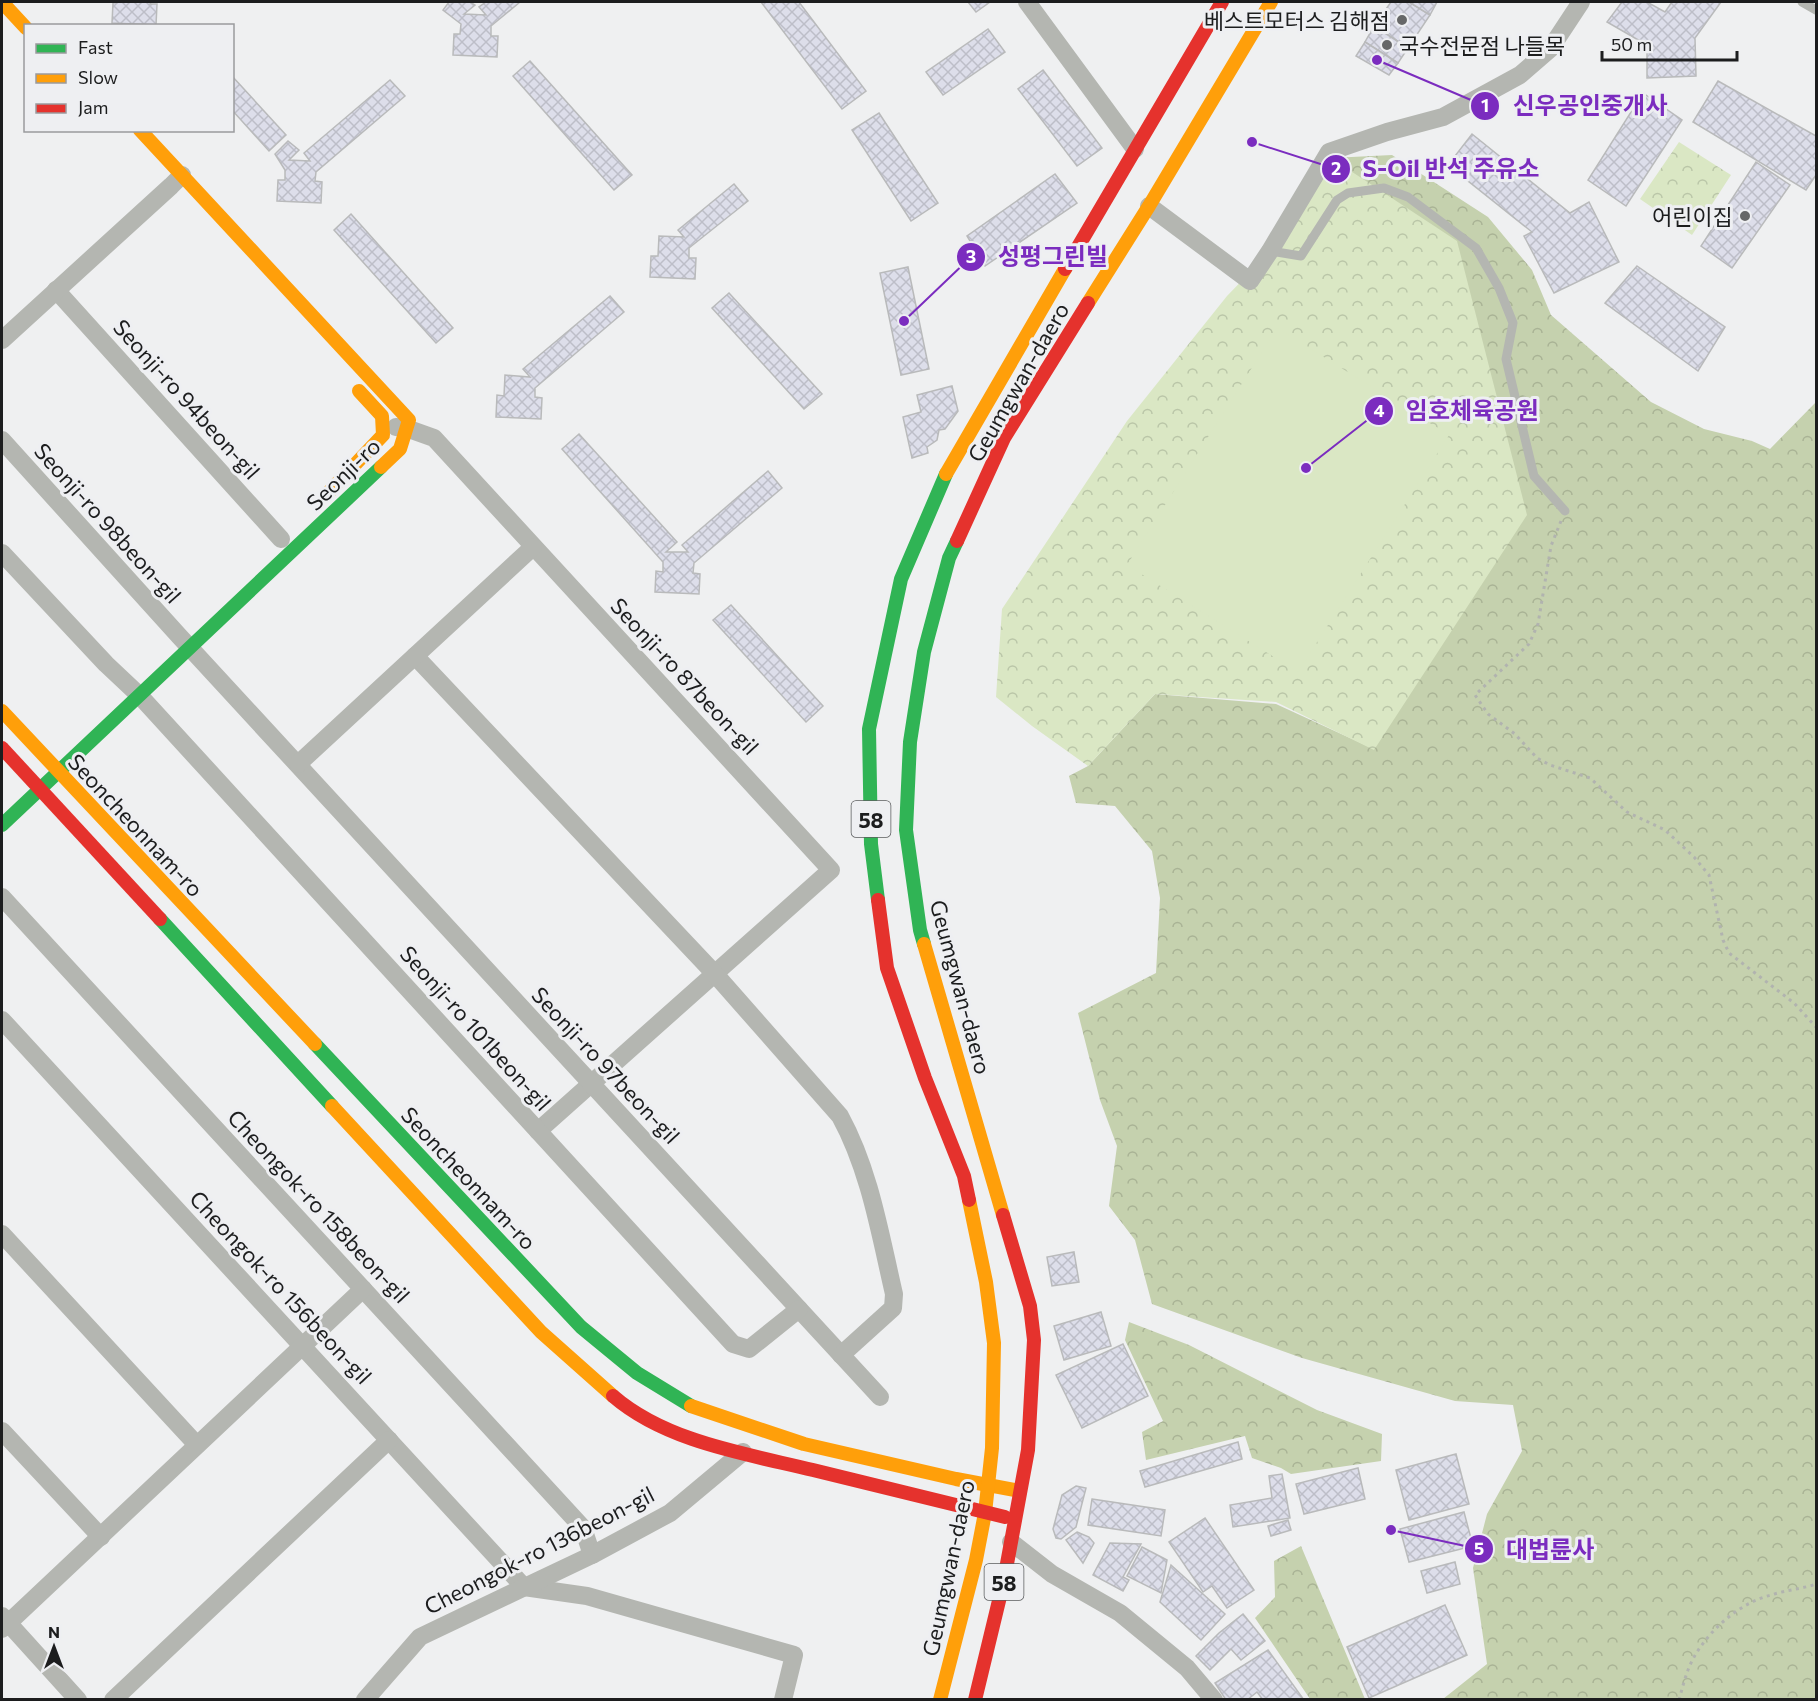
<svg xmlns="http://www.w3.org/2000/svg" width="1818" height="1701" font-family="Commissioner,'Noto Sans KR',sans-serif">
	<defs>
		<pattern id="forest-crowns" width="20" height="18" patternUnits="userSpaceOnUse" patternTransform="scale(1.5)"><rect width="20" height="18" fill="#c5d1ae"/><path d="M2 6a3 3 0 1 1 6 0M12 15a3 3 0 1 1 6 0" fill="none" stroke="#a9b395"/></pattern>
		<pattern id="park-crowns" width="20" height="18" patternUnits="userSpaceOnUse" patternTransform="scale(1.5)"><rect width="20" height="18" fill="#dae7c4"/><path d="M2 6a3 3 0 1 1 6 0M12 15a3 3 0 1 1 6 0" fill="none" stroke="#bac6a8"/></pattern>
		<pattern id="building-cross-hatch" width="8" height="8" patternUnits="userSpaceOnUse" patternTransform="scale(1.5)"><rect width="8" height="8" fill="#dddeea"/><path d="M0 0l8 8M0 8l8-8" fill="none" stroke="#bdbec8"/></pattern>
	</defs>
	<rect width="100%" height="100%" fill="#eff0f1"/>
	<g fill="url(#forest-crowns)">
		<path d="M1392 155 1488 217 1532 270 1551 315 1651 402 1704 429 1752 441 1770 449 1816 402V1699H1443L1487 1664 1473 1568 1487 1514 1522 1451 1513 1405 1455 1401 1302 1358 1152 1304 1135 1240 1109 1206 1117 1146 1100 1100 1078 1013 1156 973 1160 898 1152 851 1115 806 1076 803 1069 776 1088 766 1155 694 1276 704 1374 749 1331 158Z"/>
		<path d="M1129 1322 1189 1345 1317 1410 1382 1434 1381 1461 1291 1474 1281 1468 1252 1458 1245 1436 1146 1460 1142 1432 1163 1421 1125 1340Z"/>
		<path d="M1301 1546 1365 1699H1310L1255 1618 1275 1597 1274 1561Z"/>
	</g>
	<g fill="url(#park-crowns)">
		<path d="M1679 142 1731 175 1692 235 1640 199Z"/>
		<path d="M1331 158 1457 241 1527 515 1374 750 1276 702 1155 694 1088 766 1032 726 996 697 1002 609 1127 421 1227 296 1285 236Z"/>
	</g>
	<path fill="#dae7c4" d="M1277 328 1449 435 1298 672 1127 565Z"/>
	<g fill="url(#building-cross-hatch)" stroke="#b9babb" stroke-width="1.5">
		<path d="M120 2H151L150 4H157L156 25 112 23 113 3Z"/>
		<path d="M449 2H470L475 5 464 14 486 15 479 7 486 2H520L491 26V36H498L497 57 453 55 454 34H460L461 24 443 10Z"/>
		<path d="M761 2H799L866 91 842 109Z"/>
		<path d="M968 2H990L976 12Z"/>
		<path d="M1391 2H1409L1430 15 1408 48 1374 26Z"/>
		<path d="M1409 2H1437L1430 15Z"/>
		<path d="M1622 2H1647L1665 12 1672 2H1721L1695 38 1696 76 1647 78V45L1607 22Z"/>
		<path d="M1374 26 1408 48 1398 63 1365 42Z"/>
		<path d="M988 29 1005 52 943 95 926 72Z"/>
		<path d="M1365 42 1398 63 1389 75 1356 56Z"/>
		<path d="M530 61 632 175 614 190 513 76Z"/>
		<path d="M1043 70 1102 148 1077 166 1018 89Z"/>
		<path d="M232 76 286 135 269 151 232 110Z"/>
		<path d="M390 80 405 96 316 172 315 181 322 182 321 203 277 201 278 180H285V170L275 154 288 141 299 150 289 160 310 161 304 153Z"/>
		<path d="M1718 81 1816 136V175L1806 190 1693 122Z"/>
		<path d="M1643 93 1682 120 1626 206 1588 180Z"/>
		<path d="M879 113 938 203 911 221 852 130Z"/>
		<path d="M1472 134 1570 213 1589 202 1619 262 1554 293 1524 236 1532 232 1448 165Z"/>
		<path d="M1756 162 1790 185 1732 268 1701 246Z"/>
		<path d="M1055 174 1077 203 985 266 967 236Z"/>
		<path d="M734 184 748 201 689 248V258H696L695 279 650 277 651 256H658L659 236 684 237 678 230Z"/>
		<path d="M351 214 453 328 436 343 334 230Z"/>
		<path d="M1637 266 1725 327 1698 371 1605 303Z"/>
		<path d="M908 267 929 369 901 375 880 273Z"/>
		<path d="M729 293 822 394 804 409 712 308Z"/>
		<path d="M610 296 624 312 535 388V397L542 398 541 419 496 417 497 395 504 396 505 375 530 377 523 369Z"/>
		<path d="M952 386 958 411 945 429 939 430 937 440 927 447 928 453 912 458 903 417 921 412 917 395Z"/>
		<path d="M579 434 677 542 666 552H688L682 545 768 471 782 488 694 563 693 573 700 574 699 594 655 592 656 571 663 572V562L562 449Z"/>
		<path d="M731 605 823 706 806 722 713 620Z"/>
		<path d="M1074 1252 1079 1282 1052 1286 1047 1257Z"/>
		<path d="M1101 1312 1111 1346 1064 1360 1054 1326Z"/>
		<path d="M1123 1344 1148 1396 1082 1428 1056 1375Z"/>
		<path d="M1238 1442 1242 1459 1145 1487 1140 1471Z"/>
		<path d="M1456 1454 1469 1504 1409 1520 1396 1470Z"/>
		<path d="M1358 1468 1365 1499 1304 1514 1296 1484Z"/>
		<path d="M1282 1474 1290 1518 1233 1527 1230 1505 1272 1498 1269 1476Z"/>
		<path d="M1076 1486 1086 1488 1076 1527 1061 1539 1056 1538 1053 1529 1062 1495Z"/>
		<path d="M1092 1499 1165 1510 1161 1536 1088 1525Z"/>
		<path d="M1464 1512 1473 1546 1409 1562 1400 1529Z"/>
		<path d="M1205 1518 1254 1590 1227 1608 1212 1586 1203 1592 1169 1542Z"/>
		<path d="M1288 1520 1291 1530 1271 1536 1268 1526Z"/>
		<path d="M1077 1532 1089 1537 1094 1543 1083 1563 1066 1540Z"/>
		<path d="M1110 1543 1141 1544 1123 1577 1129 1580 1123 1591 1093 1575Z"/>
		<path d="M1142 1547 1167 1560 1161 1593 1127 1576Z"/>
		<path d="M1455 1562 1460 1584 1427 1593 1421 1571Z"/>
		<path d="M1171 1565 1225 1614 1201 1640 1160 1602Z"/>
		<path d="M1445 1605 1467 1655 1369 1698 1347 1647Z"/>
		<path d="M1243 1614 1265 1641 1241 1660 1231 1649 1210 1670 1196 1656 1219 1633Z"/>
		<path d="M1268 1650 1304 1700H1263L1257 1692 1247 1700H1226L1215 1683Z"/>
	</g>
	<g fill="none" stroke-linecap="round" stroke-linejoin="round">
		<g stroke="#b1b3af" stroke-width="3" stroke-dasharray="3 4.5" stroke-linecap="butt">
			<path d="M1561 521 1551 546 1538 624 1529 644 1475 695 1488 714 1515 734 1537 758 1550 765 1590 778 1627 812 1665 830 1694 857 1709 875 1723 940 1729 953 1794 1003 1816 1027"/>
			<path d="M1679 1700C1683 1686 1686 1672 1693 1659 1708 1631 1739 1603 1771 1595 1786 1590 1802 1589 1816 1584"/>
		</g>
		<g stroke="#b4b6b1" stroke-width="9">
			<path d="M1802 2 1816 10"/>
			<path d="M1270 251 1301 256 1337 200 1348 193 1384 188 1408 197 1476 248 1499 288 1513 323 1506 359 1534 476 1565 511"/>
		</g>
		<g stroke="#b4b6b1" stroke-width="18">
			<path d="M1027 2 1135 149"/>
			<path d="M1149 206 1250 281 1270 251 1329 152 1387 132 1443 117 1520 75 1550 49 1581 2"/>
			<path d="M56 290 281 539"/>
			<path d="M2 340 171 186 182 175"/>
			<path d="M396 427 406 428 434 438 831 870 538 1131"/>
			<path d="M2 440 180 637 880 1397"/>
			<path d="M2 553 106 664 140 696 733 1344 749 1349 799 1309"/>
			<path d="M415 656 715 974 840 1116C870 1171 880 1234 894 1294L893 1308 841 1355"/>
			<path d="M298 764 533 547"/>
			<path d="M2 897 583 1528 592 1555"/>
			<path d="M2 1020 524 1587 587 1596 794 1655 783 1700"/>
			<path d="M2 1234 197 1445"/>
			<path d="M2 1431 101 1537"/>
			<path d="M1011 1542 1052 1574 1120 1613 1187 1668 1214 1700"/>
			<path d="M2 1616 78 1700"/>
			<path d="M2 1629 363 1289"/>
			<path d="M113 1700 389 1440"/>
			<path d="M365 1700 420 1637 592 1555 670 1513 743 1452"/>
		</g>
		<g stroke="#30b455" stroke-width="14">
			<path d="M2 825 381 467"/>
			<path d="M878 900 871 844 869 729 901 579 946 474"/>
			<path d="M160 919 332 1106"/>
			<path d="M924 944 920 930 906 830 910 742 924 652 949 558 957 541"/>
			<path d="M315 1044 581 1327 637 1373 691 1406"/>
		</g>
		<g stroke="#ff9f0a" stroke-width="14">
			<path d="M2 2 26 28"/>
			<path d="M140 130 409 420 400 449 381 467"/>
			<path d="M1088 303 1149 206 1271 2"/>
			<path d="M946 474 1065 269"/>
			<path d="M327 494 383 435 382 416 359 391"/>
			<path d="M2 711 315 1044"/>
			<path d="M924 944 1003 1215"/>
			<path d="M332 1106 541 1332 613 1396"/>
			<path d="M691 1406 804 1444 956 1479 1020 1491"/>
			<path d="M940 1700 976 1560 985 1513 992 1448 994 1343 986 1282 969 1200"/>
		</g>
		<g stroke="#e5322d" stroke-width="14">
			<path d="M1065 269 1222 2"/>
			<path d="M957 541 1004 438 1088 303"/>
			<path d="M2 748 160 919"/>
			<path d="M878 900 887 968 925 1078 964 1176 969 1200"/>
			<path d="M613 1396C666 1442 747 1454 813 1470 877 1486 941 1501 1005 1517"/>
			<path d="M975 1700 1004 1580 1028 1450 1034 1340 1030 1306 1003 1215"/>
		</g>
	</g>
	<g fill="#666768" stroke="#eeeff2" stroke-width="2">
		<circle cx="1402" cy="20" r="6"/>
		<circle cx="1387" cy="45" r="6"/>
		<circle cx="1745" cy="216" r="6"/>
	</g>
	<g text-anchor="middle" dominant-baseline="central" stroke-width="6" stroke-linejoin="round" paint-order="stroke">
		<g fill="#eeeff2" stroke="#5b5c5e" stroke-width="1.5">
			<rect x="851.5" y="801" width="39" height="36" rx="4.5"/>
			<rect x="984.5" y="1564" width="39" height="36" rx="4.5"/>
		</g>
		<g font-size="21" font-weight="bold" fill="#1c1d1e">
			<text x="871" y="819">58</text>
			<text x="1004" y="1582">58</text>
		</g>
		<g font-size="22" fill="#1c1d1e" stroke="#eeeff2" text-anchor="end">
			<text x="1390" y="20">베스트모터스 김해점</text>
			<text x="1399" y="45" text-anchor="start">국수전문점 나들목</text>
			<text x="1733" y="216">어린이집</text>
		</g>
		<g font-size="22" fill="#1c1d1e" stroke="#eeeff2">
			<text transform="translate(1018 382) rotate(-60)">Geumgwan-daero</text>
			<text transform="translate(187 399) rotate(48)">Seonji-ro 94beon-gil</text>
			<text transform="translate(343 474) rotate(-44)">Seonji-ro</text>
			<text transform="translate(108 523) rotate(48)">Seonji-ro 98beon-gil</text>
			<text transform="translate(685 676) rotate(47)">Seonji-ro 87beon-gil</text>
			<text transform="translate(136 825) rotate(47)">Seoncheonnam-ro</text>
			<text transform="translate(961 987) rotate(75)">Geumgwan-daero</text>
			<text transform="translate(476 1028) rotate(48)">Seonji-ro 101beon-gil</text>
			<text transform="translate(606 1065) rotate(47)">Seonji-ro 97beon-gil</text>
			<text transform="translate(469 1178) rotate(47)">Seoncheonnam-ro</text>
			<text transform="translate(319 1206) rotate(47)">Cheongok-ro 158beon-gil</text>
			<text transform="translate(281 1287) rotate(47)">Cheongok-ro 156beon-gil</text>
			<text transform="translate(539 1550) rotate(-27)">Cheongok-ro 136beon-gil</text>
			<text transform="translate(948 1568) rotate(-78)">Geumgwan-daero</text>
		</g>
	</g>
	<path fill="none" stroke="#7b2cbf" stroke-width="2" d="M1377 60L1485 106M1252 142L1336 169M904 321L971 257M1306 468L1379 411M1391 1530L1479 1549"/>
	<g fill="#7b2cbf" stroke="#eeeff2" stroke-width="2">
		<circle cx="1377" cy="60" r="6"/>
		<circle cx="1252" cy="142" r="6"/>
		<circle cx="904" cy="321" r="6"/>
		<circle cx="1306" cy="468" r="6"/>
		<circle cx="1391" cy="1530" r="6"/>
		<circle cx="1485" cy="106" r="15"/>
		<circle cx="1336" cy="169" r="15"/>
		<circle cx="971" cy="257" r="15"/>
		<circle cx="1379" cy="411" r="15"/>
		<circle cx="1479" cy="1549" r="15"/>
	</g>
	<g font-size="18" text-anchor="middle" font-weight="bold" fill="#fff">
		<text x="1485" y="112">1</text>
		<text x="1336" y="175">2</text>
		<text x="971" y="263">3</text>
		<text x="1379" y="417">4</text>
		<text x="1479" y="1555">5</text>
	</g>
	<g font-size="24" text-anchor="middle" font-weight="bold" fill="#7b2cbf" stroke="#eeeff2" stroke-width="6" stroke-linejoin="round" paint-order="stroke">
		<text x="1590" y="114">신우공인중개사</text>
		<text x="1451" y="177">S-Oil 반석 주유소</text>
		<text x="1053" y="265">성평그린빌</text>
		<text x="1472" y="419">임호체육공원</text>
		<text x="1550" y="1558">대법륜사</text>
	</g>
	<rect width="1818" height="1701" fill="none" stroke="#1c1d1e" stroke-width="6"/>
	<rect x="24" y="24" width="210" height="108" fill="#eeeff2" stroke="#9a9b9d" stroke-width="1.5"/>
	<rect x="36" y="44" width="30" height="9" fill="#30b455" stroke="#9a9b9d" stroke-width="1.5"/>
	<text x="78" y="54" font-size="18" fill="#1c1d1e">Fast</text>
	<rect x="36" y="74" width="30" height="9" fill="#ff9f0a" stroke="#9a9b9d" stroke-width="1.5"/>
	<text x="78" y="84" font-size="18" fill="#1c1d1e">Slow</text>
	<rect x="36" y="104" width="30" height="9" fill="#e5322d" stroke="#9a9b9d" stroke-width="1.5"/>
	<text x="78" y="114" font-size="18" fill="#1c1d1e">Jam</text>
	<g transform="translate(54 1647)" stroke="#eeeff2" stroke-width="4.5" paint-order="stroke">
	<path d="M0-4.5L10 22L0 15L-10 22Z" fill="#1c1d1e"/>
	<text y="-9" font-size="16" font-weight="bold" text-anchor="middle" fill="#1c1d1e">N</text>
	</g>
	<path d="M1602 51v9h135v-9" fill="none" stroke="#1c1d1e" stroke-width="3"/>
	<text x="1611" y="51" font-size="18" fill="#1c1d1e" stroke="#eeeff2" stroke-width="4.5" paint-order="stroke">50 m</text>
</svg>
